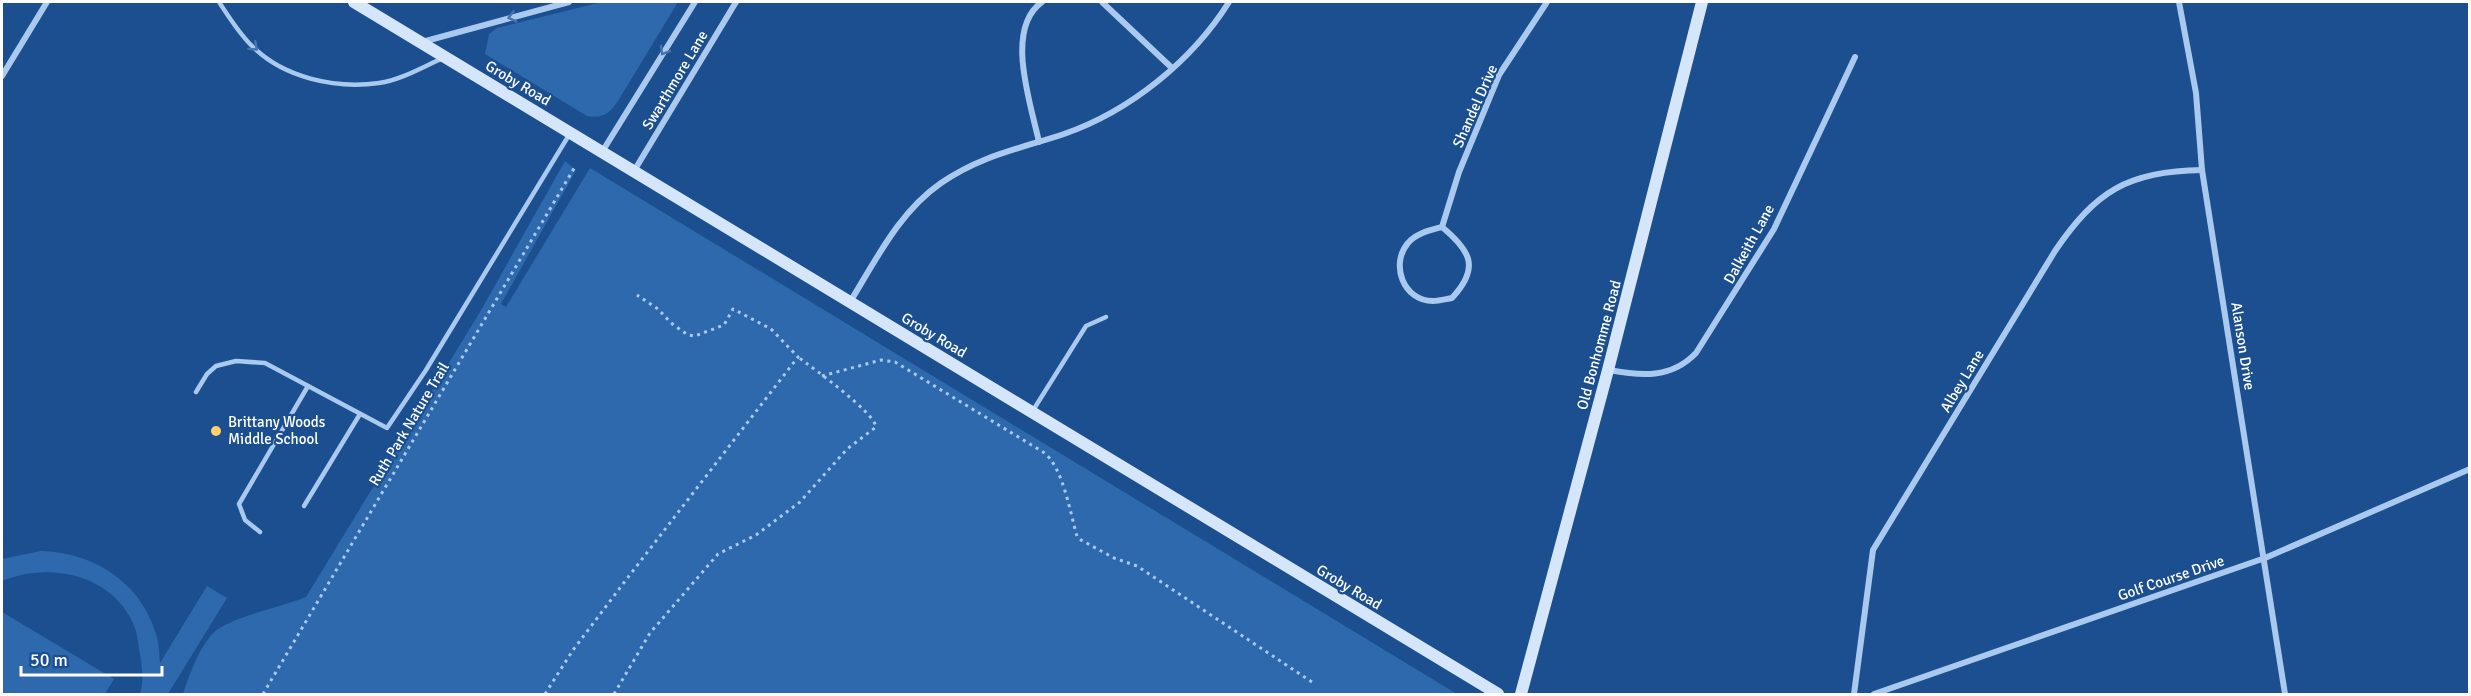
<svg xmlns="http://www.w3.org/2000/svg" width="2471" height="696" font-family="Signika,sans-serif">
	<rect width="100%" height="100%" fill="#1b4f8f"/>
	<g fill="#2e69ad">
		<path d="M602 2H678L618 101C609 114 602 119 587 116L485 54 489 34 497 28Z"/>
		<path d="M565 161 576 170 501 304 506 307 590 168 1457 694H183C189 676 201 641 218 629 242 614 279 608 306 597L480 312Z"/>
		<path d="M41 551C92 552 139 581 155 631 159 641 159 652 160 663L207 586 227 598 168 694H140C144 681 142 668 140 654 138 646 138 638 136 631 117 575 51 561 2 581V559Z"/>
		<path d="M2 612 114 679 105 694H2Z"/>
	</g>
	<g fill="none" stroke-linecap="round" stroke-linejoin="round">
		<g stroke="#a9c9ee" stroke-width="3" stroke-dasharray="3 4.5" stroke-linecap="butt">
			<path d="M822 376 881 360 895 362 1043 452C1063 466 1070 513 1077 536L1081 540 1114 558 1137 566 1312 682"/>
			<path d="M263 694 576 165"/>
			<path d="M545 694 573 650 629 576 798 357 771 329 733 309 724 325 695 336 688 335 671 323 658 309 637 295"/>
			<path d="M614 694 650 633 718 554 756 535 800 502 847 449 876 427C874 412 814 369 798 357"/>
		</g>
		<g stroke="#a9c9ee" stroke-width="4.5">
			<path d="M219 2C229 17 238 32 251 45 283 78 335 89 379 83 401 80 423 67 443 58"/>
			<path d="M196 392 207 374 216 366 236 361 265 363 387 428 426 370 569 135"/>
			<path d="M1032 412 1086 326 1106 317"/>
			<path d="M304 506 360 414"/>
			<path d="M260 532 245 520 239 504 308 386"/>
		</g>
		<g stroke="#a9c9ee" stroke-width="6">
			<path d="M1102 2 1172 68"/>
			<path d="M2179 2 2196 93 2202 170 2285 694"/>
			<path d="M422 42 569 2"/>
			<path d="M2 76 47 2"/>
			<path d="M1039 142C1031 104 1004 29 1042 2"/>
			<path d="M602 152 695 2"/>
			<path d="M634 171 736 2"/>
			<path d="M1442 227 1459 172 1499 75 1547 2"/>
			<path d="M1442 227C1471 251 1480 268 1452 298 1446 299 1439 301 1433 301 1403 301 1390 264 1408 243 1416 233 1431 230 1442 227Z"/>
			<path d="M850 302C876 260 899 212 941 183 982 155 1019 149 1064 134 1130 111 1192 61 1229 2"/>
			<path d="M1609 370C1641 376 1671 379 1696 353L1774 229 1855 57"/>
			<path d="M1854 694 1873 550 2055 251C2096 191 2128 171 2202 170"/>
			<path d="M1874 694 2265 558 2470 469"/>
		</g>
		<g stroke="#d6e6fa" stroke-width="12">
			<path d="M354 2 1498 694"/>
			<path d="M1521 694 1608 370 1702 2"/>
		</g>
	</g>
	<defs><path id="oneway-chevron" d="M-2-3.5L2.5 0L-2 3.5" fill="none" stroke-width="1.6" stroke-linecap="round" stroke-linejoin="round" transform="scale(1.5)"/></defs>
	<g stroke="#4674ac">
		<use href="#oneway-chevron" transform="translate(512 17) rotate(165)"/>
		<use href="#oneway-chevron" transform="translate(254 47) rotate(42)"/>
		<use href="#oneway-chevron" transform="translate(664 51) rotate(121)"/>
	</g>
	<circle fill="#ffd166" stroke="#1b4f8f" stroke-width="2" cx="216" cy="431" r="6"/>
	<g text-anchor="middle" dominant-baseline="central" stroke-width="4.5" stroke-linejoin="round" paint-order="stroke">
		<g font-size="15" fill="#fff" stroke="#1b4f8f">
			<text transform="translate(675 80) rotate(-59)">Swarthmore Lane</text>
			<text transform="translate(518 83) rotate(31)">Groby Road</text>
			<text transform="translate(1475 106) rotate(-66)">Shandel Drive</text>
			<text transform="translate(1749 244) rotate(-61)">Dalkeith Lane</text>
			<text transform="translate(934 335) rotate(31)">Groby Road</text>
			<text transform="translate(1599 345) rotate(-75)">Old Bonhomme Road</text>
			<text transform="translate(2243 346) rotate(81)">Alanson Drive</text>
			<text transform="translate(1962 381) rotate(-59)">Albey Lane</text>
			<text transform="translate(409 424) rotate(-59)">Ruth Park Nature Trail</text>
			<text transform="translate(2171 578) rotate(-19)">Golf Course Drive</text>
			<text transform="translate(1349 587) rotate(31)">Groby Road</text>
		</g>
		<g font-size="15" fill="#fff" stroke="#1b4f8f" text-anchor="start">
			<text x="228" y="422">Brittany Woods<tspan x="228" dy="17">Middle School</tspan></text>
		</g>
	</g>
	<rect width="2471" height="696" fill="none" stroke="#ffffff" stroke-width="6"/>
	<path d="M21 666v9h141v-9" fill="none" stroke="#ffffff" stroke-width="3"/>
	<text x="30" y="666" font-size="18" fill="#ffffff" stroke="#1b4f8f" stroke-width="4.5" paint-order="stroke">50 m</text>
</svg>
